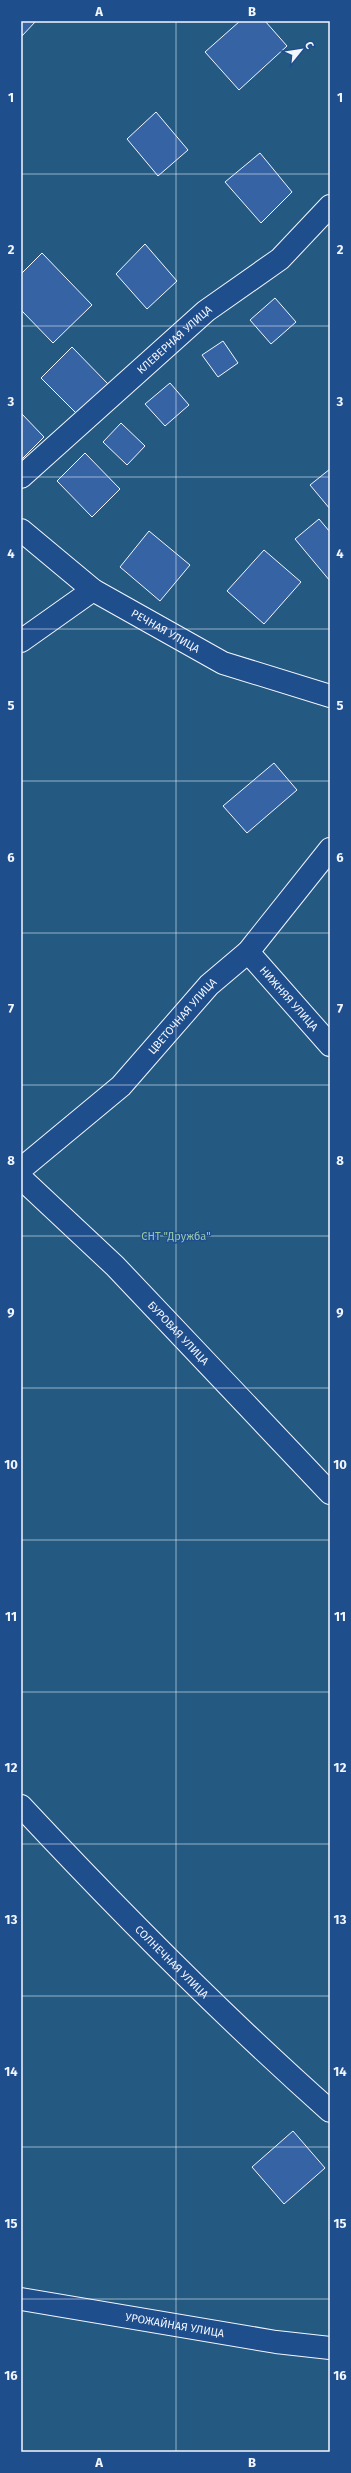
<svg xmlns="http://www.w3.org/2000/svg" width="351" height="2473" font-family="'Fira Sans',sans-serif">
	<rect width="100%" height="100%" fill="#1f4e8c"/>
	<rect fill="#245a82" stroke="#a8bbd7" x="21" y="21" width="309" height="2431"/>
	<g fill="#3563a3" stroke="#f2f6ff">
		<path d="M21 21H36L21 37Z"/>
		<path d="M240 21H265L287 46 239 90 205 52Z"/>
		<path d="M156 112 188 150 158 176 127 139Z"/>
		<path d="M260 153 292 192 261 223 225 182Z"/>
		<path d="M145 244 177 281 147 309 116 274Z"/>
		<path d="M42 253 92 305 53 343 21 310V274Z"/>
		<path d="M275 298 296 322 271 344 250 320Z"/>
		<path d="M223 341 238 363 218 377 202 355Z"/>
		<path d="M72 347 108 384 77 414 41 378Z"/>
		<path d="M170 383 189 405 165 426 145 404Z"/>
		<path d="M21 413 44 437 21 460Z"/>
		<path d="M121 423 145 446 127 465 103 442Z"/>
		<path d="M85 453 120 489 92 517 57 481Z"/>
		<path d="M330 469V509L310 485Z"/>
		<path d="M319 519 330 532V581L295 539Z"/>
		<path d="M149 531 190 565 160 601 120 567Z"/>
		<path d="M264 550 301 582 264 624 227 591Z"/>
		<path d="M274 763 297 790 247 833 223 806Z"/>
		<path d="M293 2131 325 2168 284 2204 252 2167Z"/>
	</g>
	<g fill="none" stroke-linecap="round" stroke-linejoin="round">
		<defs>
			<g id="street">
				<path id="s1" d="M21 477 206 311 280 259 330 206"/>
				<path id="s2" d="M21 530 93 590 223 663 330 696"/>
				<path d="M21 641 93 590"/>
				<path id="s3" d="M248 952 330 1045"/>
				<path id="s4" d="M21 1169 121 1086 209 985 248 952 330 849"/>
				<path id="s5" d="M21 1178 115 1266 330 1493"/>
				<path id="s6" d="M21 1806C120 1912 222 2015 330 2111"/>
				<path id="s7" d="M21 2299 276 2342 330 2348"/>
			</g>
		</defs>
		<use href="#street" stroke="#f2f6ff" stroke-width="24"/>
		<use href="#street" stroke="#1f4e8c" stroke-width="22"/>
	</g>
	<path fill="none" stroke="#f2f6ff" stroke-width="1" stroke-opacity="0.55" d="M176 21V2452M21 174H330M21 326H330M21 477H330M21 629H330M21 781H330M21 933H330M21 1085H330M21 1236H330M21 1388H330M21 1540H330M21 1692H330M21 1844H330M21 1996H330M21 2147H330M21 2299H330"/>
	<g text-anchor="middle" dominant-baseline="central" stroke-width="3" stroke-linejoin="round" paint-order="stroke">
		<g font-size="11" fill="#f2f6ff" stroke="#1f4e8c">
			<text stroke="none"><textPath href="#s1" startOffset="206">КЛЕВЕРНАЯ УЛИЦА</textPath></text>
			<text stroke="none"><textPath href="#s2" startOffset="177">РЕЧНАЯ УЛИЦА</textPath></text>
			<text stroke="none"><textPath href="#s3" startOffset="62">НИЖНЯЯ УЛИЦА</textPath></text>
			<text stroke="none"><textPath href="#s4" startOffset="223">ЦВЕТОЧНАЯ УЛИЦА</textPath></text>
			<text stroke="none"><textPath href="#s5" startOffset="221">БУРОВАЯ УЛИЦА</textPath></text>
			<text stroke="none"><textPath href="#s6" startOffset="217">СОЛНЕЧНАЯ УЛИЦА</textPath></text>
			<text stroke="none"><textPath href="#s7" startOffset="156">УРОЖАЙНАЯ УЛИЦА</textPath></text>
		</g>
		<g font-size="11" fill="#97c8a6" stroke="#1f4e8c">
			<text x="176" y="1236">СНТ "Дружба"</text>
		</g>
	</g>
	<rect width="351" height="2473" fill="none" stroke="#1f4e8c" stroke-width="44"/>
	<g transform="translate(301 50) rotate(60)" stroke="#1f4e8c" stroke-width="3" paint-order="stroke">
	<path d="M0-3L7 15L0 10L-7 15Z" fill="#f2f6ff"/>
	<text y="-6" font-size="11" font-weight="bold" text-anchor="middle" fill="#f2f6ff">С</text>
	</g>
	<rect x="22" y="22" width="307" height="2429" fill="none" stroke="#f2f6ff" stroke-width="1.5"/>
	<g font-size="13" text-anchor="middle" font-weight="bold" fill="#f2f6ff">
		<text x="99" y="16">A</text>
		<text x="252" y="16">B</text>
		<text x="11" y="102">1</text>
		<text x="340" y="102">1</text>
		<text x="11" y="254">2</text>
		<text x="340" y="254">2</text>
		<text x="11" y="406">3</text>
		<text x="340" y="406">3</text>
		<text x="11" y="558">4</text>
		<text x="340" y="558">4</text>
		<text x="11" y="710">5</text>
		<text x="340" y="710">5</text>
		<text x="11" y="862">6</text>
		<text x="340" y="862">6</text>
		<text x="11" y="1013">7</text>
		<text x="340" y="1013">7</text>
		<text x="11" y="1165">8</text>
		<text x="340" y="1165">8</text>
		<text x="11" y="1317">9</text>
		<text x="340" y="1317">9</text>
		<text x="11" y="1469">10</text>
		<text x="340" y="1469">10</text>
		<text x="11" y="1621">11</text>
		<text x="340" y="1621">11</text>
		<text x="11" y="1772">12</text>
		<text x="340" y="1772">12</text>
		<text x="11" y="1924">13</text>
		<text x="340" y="1924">13</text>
		<text x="11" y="2076">14</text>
		<text x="340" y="2076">14</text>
		<text x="11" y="2228">15</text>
		<text x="340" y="2228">15</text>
		<text x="11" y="2380">16</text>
		<text x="340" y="2380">16</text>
		<text x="99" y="2467">A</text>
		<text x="252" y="2467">B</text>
	</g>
</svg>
